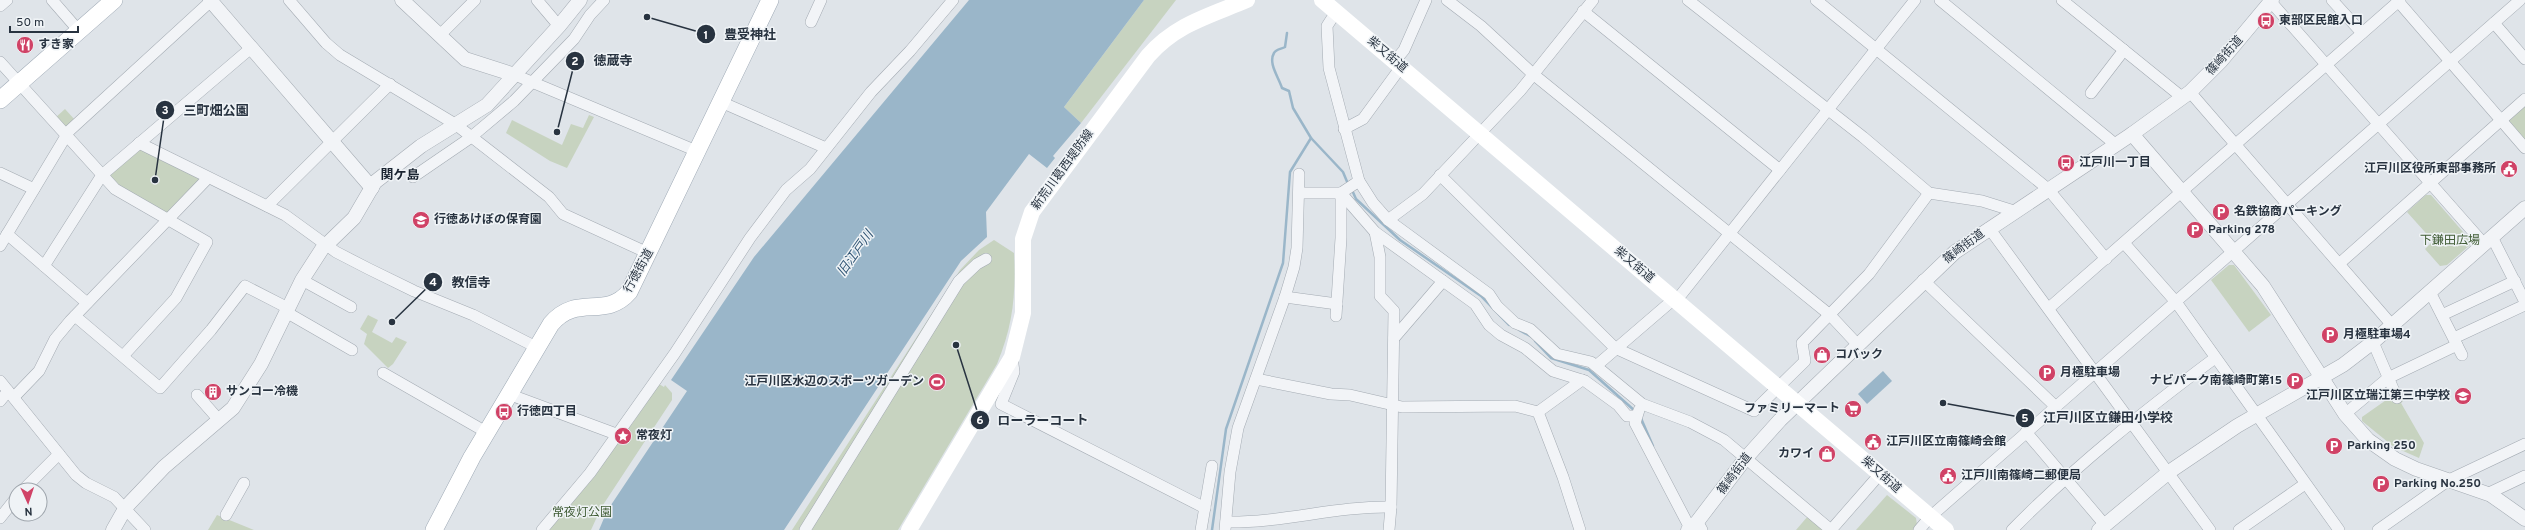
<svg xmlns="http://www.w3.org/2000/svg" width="2525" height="530" font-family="Overpass,'Noto Sans JP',sans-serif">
	<rect width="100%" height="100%" fill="#dfe4e9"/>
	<g fill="#c7d3c0">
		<path d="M1144 0H1176L1081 123 1064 107Z"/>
		<path d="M2525 104V142L2508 121Z"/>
		<path d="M65 109 75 120 67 128 55 118Z"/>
		<path d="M589 115 594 117 567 168 550 161 506 133 512 120 562 145 571 124 583 128Z"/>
		<path d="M139 149 198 177 199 182 169 212 165 213 117 185 110 178V173Z"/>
		<path d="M2426 195H2431L2470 240V245L2447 265 2440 266 2425 249 2433 241 2407 212Z"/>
		<path d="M994 240 1014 253C1016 295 1013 325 997 364L898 530H792L960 270 979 250Z"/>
		<path d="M2229 265H2234L2271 315 2249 332 2211 280Z"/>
		<path d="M368 315 378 320 372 332 392 343 396 337 407 342 393 364 388 368 364 344 367 334 360 329Z"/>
		<path d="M659 384 664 387 665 385 672 393V400L601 508 591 530H545L628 421 632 424Z"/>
		<path d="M2399 391 2403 401 2401 403 2424 443 2419 458 2394 447 2362 421V417Z"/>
		<path d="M1887 495 1916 518 1917 525 1913 530H1856Z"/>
		<path d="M217 515 254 530H208Z"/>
		<path d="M1808 516 1825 530H1796Z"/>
	</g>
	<g fill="#9ab6c9">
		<path d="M969 0H1144L1064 107 1081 123 1053 156 1055 158 1047 168 1029 154 986 212 987 237 961 261 784 530H599L607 511 687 391 671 380 754 257Z"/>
		<path d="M1883 371 1892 381 1867 404 1858 394Z"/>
	</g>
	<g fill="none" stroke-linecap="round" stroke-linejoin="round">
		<g stroke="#9ab6c9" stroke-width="2.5">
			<path d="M1311 138 1343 172 1348 184"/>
			<path d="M1352 190 1356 199 1400 240 1481 296 1509 325"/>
			<path d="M1519 330 1532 337"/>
			<path d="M1535 341 1551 358 1589 370 1635 411"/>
			<path d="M1640 416 1653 446"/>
			<path d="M1212 530 1226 429 1283 263 1290 172 1311 138 1293 108 1289 91 1282 88C1278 76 1268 63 1274 53 1276 49 1282 49 1285 47L1287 33"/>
		</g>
		<defs>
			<g id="minor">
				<path d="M52 0 79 31"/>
				<path d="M289 0 326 43 340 55 455 124 549 197 563 214 650 254"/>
				<path d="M537 0 559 26"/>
				<path d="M1447 0 1481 26 1533 74 1830 315 1858 345"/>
				<path d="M1688 0 1863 137 1929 193 1982 201 2014 211"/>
				<path d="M1816 0 2048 189 2106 259"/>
				<path d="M1940 0 2115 144"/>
				<path d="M2062 0 2183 98"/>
				<path d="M2332 0 2362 33"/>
				<path d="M2397 0 2525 148"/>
				<path d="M2271 2 2484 244"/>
				<path d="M0 6 7 0"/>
				<path d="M1583 11 1780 170"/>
				<path d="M1336 12 1327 26 1329 68 1359 181 1373 203 1388 220 1489 294 1497 306 1515 323 1530 329 1557 354 1591 362 1642 404 1690 422 1724 440 1831 530"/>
				<path d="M811 22 821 0"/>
				<path d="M2494 23 2525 59"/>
				<path d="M440 35 475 0"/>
				<path d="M1395 61 1404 50 1426 0"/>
				<path d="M0 62 115 189 207 242 176 298 123 356"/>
				<path d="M515 75 699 152"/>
				<path d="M2190 92 2391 324"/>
				<path d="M2091 93 2124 50"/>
				<path d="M721 102 826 148"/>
				<path d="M1344 129 1363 119 1401 67"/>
				<path d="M139 143 285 215 336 252 369 269 414 291 473 315 536 347"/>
				<path d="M0 173 34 189"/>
				<path d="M1440 175 1615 348 1754 411 1805 361 1802 343 1869 274 1929 193"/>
				<path d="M413 177 470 138 514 101 574 39 590 15 604 0"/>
				<path d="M1299 193H1341L1375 232 1475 304 1489 325 1501 335 1525 348 1553 371 1585 381 1618 405 1627 416H1635"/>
				<path d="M267 206 390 84"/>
				<path d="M1388 220 1423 194 1520 91 1593 0"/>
				<path d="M1989 228 2210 530"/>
				<path d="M1375 232 1380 257V296L1394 311 1391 507 1389 530"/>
				<path d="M7 234 87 303"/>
				<path d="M2492 237 2525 302"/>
				<path d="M2124 243 2176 302 2339 530"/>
				<path d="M0 246 69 131 212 0"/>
				<path d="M2340 263 2525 99"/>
				<path d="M44 266 102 175 251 48"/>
				<path d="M302 280 351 307"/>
				<path d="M1923 280 2056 407"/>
				<path d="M2430 292 2462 355"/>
				<path d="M1285 297 1337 304"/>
				<path d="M1676 301 1915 0"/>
				<path d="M2049 308 2400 0"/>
				<path d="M286 312 352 350"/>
				<path d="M2442 315 2515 281"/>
				<path d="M75 316 160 388 211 330 245 286 288 308"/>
				<path d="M1336 316 1341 238V193L1359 181"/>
				<path d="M1394 338 1443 281"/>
				<path d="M2454 338 2525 305"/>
				<path d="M2373 342 2397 398"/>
				<path d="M1012 357 1014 372 1001 404 1205 508"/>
				<path d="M1596 366 1674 299"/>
				<path d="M383 373 486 432"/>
				<path d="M1256 379 1331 394 1350 395 1402 407 1515 406 1538 412"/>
				<path d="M0 381 76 475 86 483 114 497 145 530"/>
				<path d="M508 394 616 434"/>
				<path d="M197 395 219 420"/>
				<path d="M14 397 39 371 55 339 70 321 208 178"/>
				<path d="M0 401 8 391"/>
				<path d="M1639 410 1635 423 1691 530"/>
				<path d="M2345 414 2388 378 2457 345"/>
				<path d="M2026 432 2105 525"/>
				<path d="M23 490 59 454"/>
				<path d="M2487 494 2525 476"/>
				<path d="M226 515 244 483"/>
				<path d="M0 518 16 498"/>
				<path d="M1697 521 1702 530"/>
				<path d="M1226 522C1282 523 1336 506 1391 507"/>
				<path d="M542 530 590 473 675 353 750 238 786 190 810 169 871 92 910 51 953 0"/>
				<path d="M805 530 959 281 977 264 986 259"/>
				<path d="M1201 530 1212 466"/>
				<path d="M1225 530 1230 472 1238 428 1285 297 1294 267 1297 248 1299 174"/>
				<path d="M1580 530 1563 477 1538 412 1582 380"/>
				<path d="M1831 530 1880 474"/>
				<path d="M1919 530 1930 517 2520 0"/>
				<path d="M2012 530C2075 466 2144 411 2215 358"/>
				<path d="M2239 530 2305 484"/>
				<path d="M2378 530 2449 480 2525 444"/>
			</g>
			<g id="tertiary">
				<path d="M210 0 372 188"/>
				<path d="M402 0 465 59 515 75"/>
				<path d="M2132 134 2263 286 2345 414 2368 440 2395 459 2416 469 2491 495 2525 519"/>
				<path d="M113 530 126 507 164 467 233 408 261 364 302 280 322 249 354 218 375 182 421 146 487 105 559 26 580 0"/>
				<path d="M1688 530 1697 522 1745 459 1780 420 1955 252 2132 134 2190 92 2221 61 2272 0"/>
				<path d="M2099 530 2169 472 2237 426 2343 365 2373 342 2525 208"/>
			</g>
			<g id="primary">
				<path d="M0 100 114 0"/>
				<path d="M434 530 472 457 551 324C577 293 605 320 629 292L770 0"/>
			</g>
		</defs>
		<use href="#minor" stroke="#a4abb3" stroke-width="12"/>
		<use href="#tertiary" stroke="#a4abb3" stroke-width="15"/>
		<use href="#primary" stroke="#9ea9b5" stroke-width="18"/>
		<use href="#minor" stroke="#f2f4f7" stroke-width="11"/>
		<use href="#tertiary" stroke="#f2f4f7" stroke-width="14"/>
		<g stroke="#fff" stroke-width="16">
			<path d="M1322 0 1946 530"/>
			<path d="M909 530 1012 357 1023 313V239L1032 212 1148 56C1176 24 1209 16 1247 0"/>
		</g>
		<use href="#primary" stroke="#fff" stroke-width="17"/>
	</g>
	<defs>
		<symbol id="bus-disc" viewBox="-11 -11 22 22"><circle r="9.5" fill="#d04266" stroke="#eff3f6"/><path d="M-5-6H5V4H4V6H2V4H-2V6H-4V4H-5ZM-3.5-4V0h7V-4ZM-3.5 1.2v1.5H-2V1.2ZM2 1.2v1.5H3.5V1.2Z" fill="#fff"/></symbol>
		<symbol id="restaurant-disc" viewBox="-11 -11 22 22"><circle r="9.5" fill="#d04266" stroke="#eff3f6"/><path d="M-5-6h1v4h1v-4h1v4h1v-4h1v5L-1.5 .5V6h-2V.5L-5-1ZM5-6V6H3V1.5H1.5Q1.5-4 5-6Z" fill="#fff"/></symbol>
		<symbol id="civic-disc" viewBox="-11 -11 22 22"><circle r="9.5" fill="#d04266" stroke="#eff3f6"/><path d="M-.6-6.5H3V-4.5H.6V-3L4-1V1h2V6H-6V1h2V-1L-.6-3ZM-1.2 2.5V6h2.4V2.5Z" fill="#fff"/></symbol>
		<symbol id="parking-disc" viewBox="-11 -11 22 22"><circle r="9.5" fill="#d04266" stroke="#eff3f6"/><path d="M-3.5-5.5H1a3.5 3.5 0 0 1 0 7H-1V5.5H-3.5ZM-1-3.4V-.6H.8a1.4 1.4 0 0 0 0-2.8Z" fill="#fff"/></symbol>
		<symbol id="school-disc" viewBox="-11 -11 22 22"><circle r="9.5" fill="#d04266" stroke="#eff3f6"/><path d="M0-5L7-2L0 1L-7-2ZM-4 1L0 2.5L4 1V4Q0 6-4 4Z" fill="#fff"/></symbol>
		<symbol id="shop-disc" viewBox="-11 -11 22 22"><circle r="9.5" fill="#d04266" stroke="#eff3f6"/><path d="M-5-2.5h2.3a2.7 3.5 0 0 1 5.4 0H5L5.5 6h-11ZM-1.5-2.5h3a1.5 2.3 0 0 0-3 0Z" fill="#fff"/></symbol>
		<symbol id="stadium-disc" viewBox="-11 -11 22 22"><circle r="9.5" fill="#d04266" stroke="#eff3f6"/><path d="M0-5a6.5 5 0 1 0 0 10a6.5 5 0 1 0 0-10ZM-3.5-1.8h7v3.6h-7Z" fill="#fff"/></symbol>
		<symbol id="building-disc" viewBox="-11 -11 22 22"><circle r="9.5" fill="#d04266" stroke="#eff3f6"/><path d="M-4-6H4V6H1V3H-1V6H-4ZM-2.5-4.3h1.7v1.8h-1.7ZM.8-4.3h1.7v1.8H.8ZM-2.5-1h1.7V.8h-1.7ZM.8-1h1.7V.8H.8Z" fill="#fff"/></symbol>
		<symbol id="supermarket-disc" viewBox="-11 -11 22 22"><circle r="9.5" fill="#d04266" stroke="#eff3f6"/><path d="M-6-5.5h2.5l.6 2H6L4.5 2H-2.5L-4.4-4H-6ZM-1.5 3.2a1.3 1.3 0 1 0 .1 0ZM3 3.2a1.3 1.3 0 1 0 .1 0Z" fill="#fff"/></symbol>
		<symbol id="sight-disc" viewBox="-11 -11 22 22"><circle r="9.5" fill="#d04266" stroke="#eff3f6"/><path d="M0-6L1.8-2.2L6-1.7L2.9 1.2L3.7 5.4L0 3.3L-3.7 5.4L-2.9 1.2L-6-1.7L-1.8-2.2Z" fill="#fff"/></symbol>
	</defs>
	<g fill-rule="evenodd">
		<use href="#bus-disc" x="2256" y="11" width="20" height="20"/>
		<use href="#restaurant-disc" x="15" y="35" width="20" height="20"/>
		<use href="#bus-disc" x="2056" y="153" width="20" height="20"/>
		<use href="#civic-disc" x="2499" y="159" width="20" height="20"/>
		<use href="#parking-disc" x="2211" y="202" width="20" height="20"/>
		<use href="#school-disc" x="411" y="210" width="20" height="20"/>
		<use href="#parking-disc" x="2185" y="220" width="20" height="20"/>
		<use href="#parking-disc" x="2320" y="325" width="20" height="20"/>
		<use href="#shop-disc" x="1812" y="345" width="20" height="20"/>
		<use href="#parking-disc" x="2037" y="363" width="20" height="20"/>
		<use href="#parking-disc" x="2285" y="371" width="20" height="20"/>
		<use href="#stadium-disc" x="927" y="372" width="20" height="20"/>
		<use href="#building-disc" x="203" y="382" width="20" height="20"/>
		<use href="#school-disc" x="2453" y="386" width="20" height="20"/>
		<use href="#supermarket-disc" x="1843" y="399" width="20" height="20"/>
		<use href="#bus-disc" x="494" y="402" width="20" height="20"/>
		<use href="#sight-disc" x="613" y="426" width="20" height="20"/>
		<use href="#civic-disc" x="1863" y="432" width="20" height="20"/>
		<use href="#parking-disc" x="2324" y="436" width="20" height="20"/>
		<use href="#shop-disc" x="1817" y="444" width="20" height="20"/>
		<use href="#civic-disc" x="1938" y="466" width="20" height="20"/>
		<use href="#parking-disc" x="2371" y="474" width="20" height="20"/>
	</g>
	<g text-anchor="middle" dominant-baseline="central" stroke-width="3" stroke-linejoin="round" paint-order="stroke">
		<g font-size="12" font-weight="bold" fill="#283340" stroke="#eff3f6" text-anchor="start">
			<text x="2279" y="21">東部区民館入口</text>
			<text x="38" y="45">すき家</text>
			<text x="2079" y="163">江戸川一丁目</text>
			<text x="2496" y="169" text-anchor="end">江戸川区役所東部事務所</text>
			<text x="2234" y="212">名鉄協商パーキング</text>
			<text x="434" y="220">行徳あけぼの保育園</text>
			<text x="2208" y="230">Parking 278</text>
			<text x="2343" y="335">月極駐車場4</text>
			<text x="1835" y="355">コバック</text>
			<text x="2060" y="373">月極駐車場</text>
			<text x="2282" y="381" text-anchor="end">ナビパーク南篠崎町第15</text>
			<text x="924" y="382" text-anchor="end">江戸川区水辺のスポーツガーデン</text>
			<text x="226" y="392">サンコー冷機</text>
			<text x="2450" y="396" text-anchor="end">江戸川区立瑞江第三中学校</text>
			<text x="1840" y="409" text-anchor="end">ファミリーマート</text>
			<text x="517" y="412">行徳四丁目</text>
			<text x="636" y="436">常夜灯</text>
			<text x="1886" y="442">江戸川区立南篠崎会館</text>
			<text x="2347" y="446">Parking 250</text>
			<text x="1814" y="454" text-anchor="end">カワイ</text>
			<text x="1961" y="476">江戸川南篠崎二郵便局</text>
			<text x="2394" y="484">Parking No.250</text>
		</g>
		<g font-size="12" fill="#283340" stroke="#eff3f6">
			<text transform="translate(1387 55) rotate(40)">柴又街道</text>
			<text transform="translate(2225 56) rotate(-48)">篠崎街道</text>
			<text transform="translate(1063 170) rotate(-54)">新荒川葛西堤防線</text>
			<text transform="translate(1964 247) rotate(-37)">篠崎街道</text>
			<text transform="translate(1634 265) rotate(40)">柴又街道</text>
			<text transform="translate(639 271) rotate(-61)">行徳街道</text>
			<text transform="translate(1735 474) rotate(-53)">篠崎街道</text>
			<text transform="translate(1881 475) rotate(41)">柴又街道</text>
		</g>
		<g font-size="12" fill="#405c35" stroke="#eff3f6">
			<text x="2450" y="241">下鎌田広場</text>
			<text x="582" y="513">常夜灯公園</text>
		</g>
		<g font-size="13" font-weight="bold" fill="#1a2431" stroke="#eff3f6">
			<text x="400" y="176">関ケ島</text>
		</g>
		<g font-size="13" font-style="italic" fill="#315675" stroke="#eff3f6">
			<text transform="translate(856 254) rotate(-55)">旧江戸川</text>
		</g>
	</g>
	<path fill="none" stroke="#283340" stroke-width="1.5" d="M647 17L706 34M557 132L575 61M155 180L165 110M392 322L433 282M1943 403L2025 418M956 345L980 420"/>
	<g fill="#283340" stroke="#eff3f6" stroke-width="1.5">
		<circle cx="647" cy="17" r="4"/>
		<circle cx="557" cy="132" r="4"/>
		<circle cx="155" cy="180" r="4"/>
		<circle cx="392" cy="322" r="4"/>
		<circle cx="1943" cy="403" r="4"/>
		<circle cx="956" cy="345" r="4"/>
		<circle cx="706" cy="34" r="10"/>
		<circle cx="575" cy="61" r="10"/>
		<circle cx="165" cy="110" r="10"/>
		<circle cx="433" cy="282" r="10"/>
		<circle cx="2025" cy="418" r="10"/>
		<circle cx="980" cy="420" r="10"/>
	</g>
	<g font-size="12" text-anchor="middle" font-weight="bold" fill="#fff">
		<text x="706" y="39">1</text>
		<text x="575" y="65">2</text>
		<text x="165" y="114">3</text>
		<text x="433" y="286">4</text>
		<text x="2025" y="422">5</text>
		<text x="980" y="424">6</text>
	</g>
	<g font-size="13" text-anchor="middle" font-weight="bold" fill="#283340" stroke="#eff3f6" stroke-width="3" stroke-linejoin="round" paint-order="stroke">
		<text x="750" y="39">豊受神社</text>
		<text x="613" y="65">徳蔵寺</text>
		<text x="216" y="115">三町畑公園</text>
		<text x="471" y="287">教信寺</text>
		<text x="2108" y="422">江戸川区立鎌田小学校</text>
		<text x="1043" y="425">ローラーコート</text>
	</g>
	<g transform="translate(28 502) rotate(177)"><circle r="19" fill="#eff3f6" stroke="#9fa6ad"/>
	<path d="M0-3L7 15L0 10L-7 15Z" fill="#d04266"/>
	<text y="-6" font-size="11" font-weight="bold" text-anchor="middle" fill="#283340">N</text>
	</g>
	<path d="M10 26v6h68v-6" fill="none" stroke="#283340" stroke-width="2"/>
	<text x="16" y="26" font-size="12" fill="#283340" stroke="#eff3f6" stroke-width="3" paint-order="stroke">50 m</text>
</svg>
